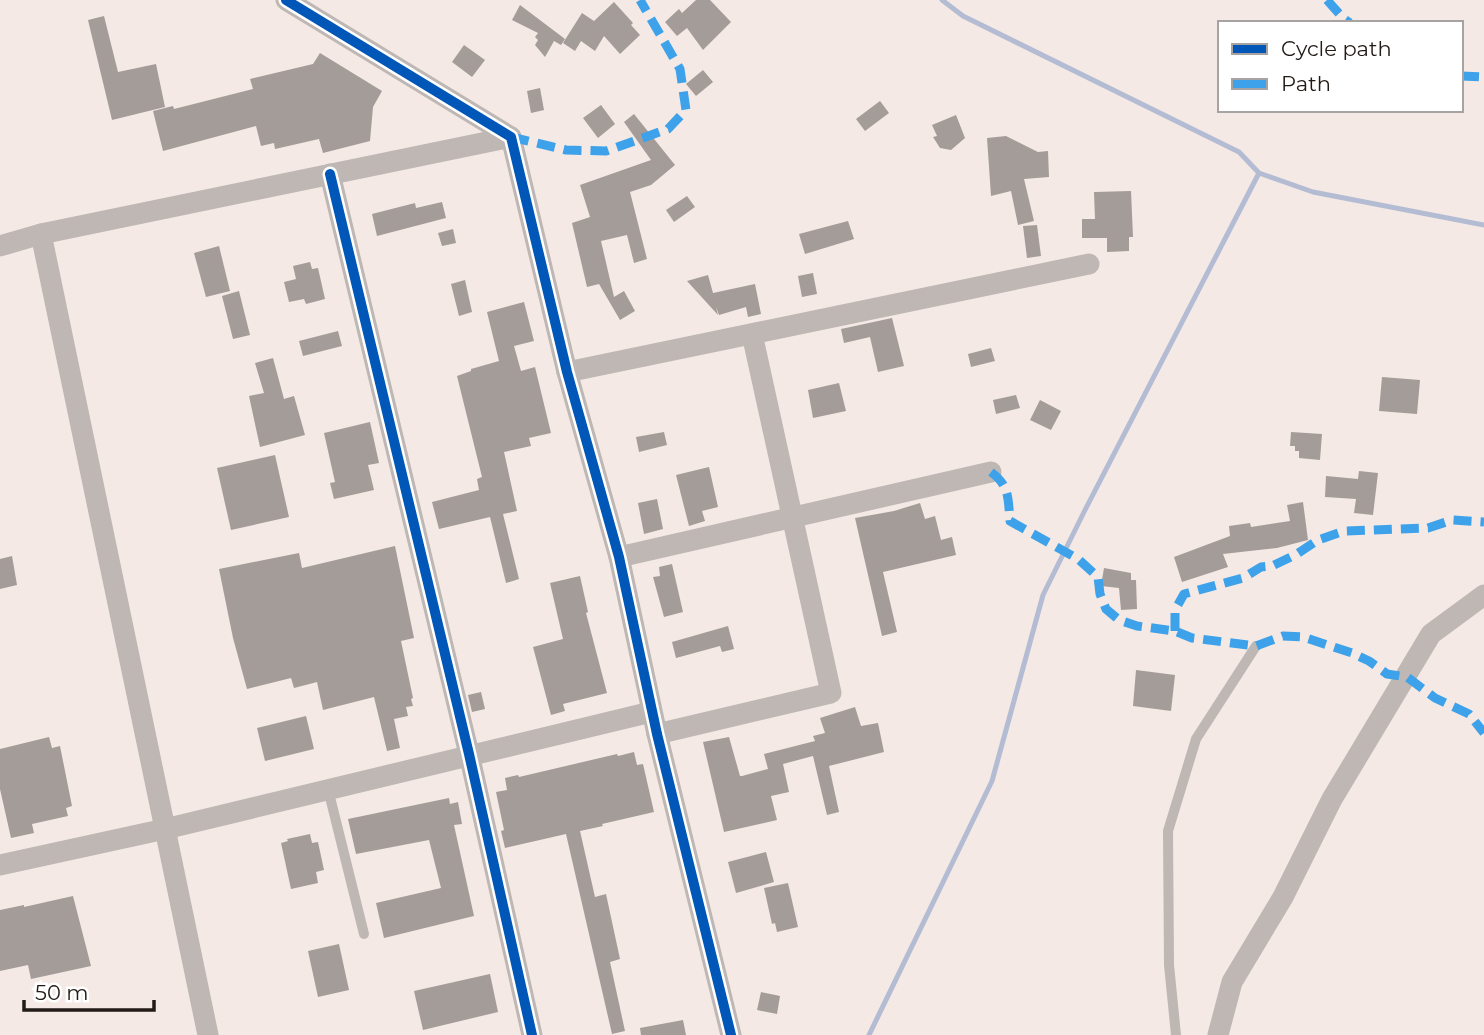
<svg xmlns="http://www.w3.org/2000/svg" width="1484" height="1035" font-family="Montserrat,sans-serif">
	<rect width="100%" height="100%" fill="#f4e9e4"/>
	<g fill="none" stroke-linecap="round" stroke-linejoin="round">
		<g stroke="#b4bcd3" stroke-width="5">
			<path d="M942 0 963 16 1239 152 1259 173 1313 192 1484 225"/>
			<path d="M869 1035 992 781 1043 595 1085 510 1259 173"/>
		</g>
	</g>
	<g fill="#a49c98">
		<path d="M696 0H710L731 22 703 50 687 28 677 36 665 22 679 9 682 13Z"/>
		<path d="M614 2 633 23 631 25 640 35 620 54 604 36 595 51 581 41 575 51 563 43 582 13 594 21Z"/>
		<path d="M520 5 565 39 561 45 554 41 545 57 535 45 538 40 535 37 538 33 512 20Z"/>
		<path d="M104 16 118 72 156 64 165 107 112 120 88 20Z"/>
		<path d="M464 45 485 60 472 77 452 62Z"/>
		<path d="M320 53 382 91 373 107 370 141 323 153 319 139 275 149 274 143 261 146 256 126 163 151 153 111 173 106 174 109 253 89 250 79 313 64Z"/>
		<path d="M703 70 713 82 696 96 686 84Z"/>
		<path d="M540 88 544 110 531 113 527 91Z"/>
		<path d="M880 101 889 113 865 131 856 119Z"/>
		<path d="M601 105 615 124 598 138 583 118Z"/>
		<path d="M634 114 675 165 651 185 630 192 647 259 634 263 627 235 601 241 614 297 624 291 635 311 620 320 599 284 587 287 572 223 590 217 580 185 651 160 624 122Z"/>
		<path d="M956 115 965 138 951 150 940 148 933 137 937 136 932 125Z"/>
		<path d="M1006 136 1038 152 1048 151 1049 177 1024 179 1034 221 1018 225 1011 191 991 196 987 138Z"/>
		<path d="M1131 191 1133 237H1129V251L1107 252V238H1082V219H1095L1094 192Z"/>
		<path d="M687 196 695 207 674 222 666 210Z"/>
		<path d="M442 202 446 218 377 236 372 214 415 203 416 208Z"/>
		<path d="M848 221 854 239 805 254 799 234Z"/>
		<path d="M1037 225 1041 256 1027 258 1023 226Z"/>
		<path d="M453 229 456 243 442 246 438 233Z"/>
		<path d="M219 246 230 291 206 297 194 253Z"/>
		<path d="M310 262 312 269 318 268 325 299 306 304 304 299 289 302 284 282 296 279 293 266Z"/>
		<path d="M813 273 817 294 802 297 798 276Z"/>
		<path d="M708 275 713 293 755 284 761 314 748 317 746 307 719 315 716 307 718 315 687 281Z"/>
		<path d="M465 280 472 312 459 316 451 284Z"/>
		<path d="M239 291 250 335 233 339 222 296Z"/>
		<path d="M524 302 534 341 514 346 521 371 535 367 551 433 529 438 531 446 504 452 517 511 503 514 519 579 506 583 490 517 439 529 432 502 479 490 477 479 482 477 457 376 471 371V369L499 361 487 312Z"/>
		<path d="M892 318 904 366 878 372 870 337 844 343 841 329Z"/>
		<path d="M338 331 342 346 303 356 299 341Z"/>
		<path d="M991 348 995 361 971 367 968 354Z"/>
		<path d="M273 358 284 399 294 396 305 435 260 447 249 396 264 393 255 363Z"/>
		<path d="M1382 377 1420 380 1417 414 1379 411Z"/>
		<path d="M839 383 846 411 813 418 808 390Z"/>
		<path d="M1016 395 1020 408 996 414 993 400Z"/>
		<path d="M1040 400 1061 411 1051 430 1030 420Z"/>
		<path d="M370 422 379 463 368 465 374 490 334 499 330 483 335 482 324 433Z"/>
		<path d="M664 432 667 445 639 452 636 437Z"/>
		<path d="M1291 432 1322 434 1320 460 1299 458V451H1295V446H1290Z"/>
		<path d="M275 455 289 517 231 530 217 468Z"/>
		<path d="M709 467 718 507 702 511 705 521 689 526 676 475Z"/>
		<path d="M1359 471 1378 473 1373 515 1354 513 1356 499 1325 497 1326 476 1358 479Z"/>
		<path d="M657 499 663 529 644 534 638 503Z"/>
		<path d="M1303 502 1308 540 1277 548 1223 554 1228 567 1182 582 1174 557 1230 536 1229 526 1250 523 1251 527 1290 521 1287 505Z"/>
		<path d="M920 503 925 519 935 516 941 540 952 537 956 555 883 572 897 632 882 636 855 518 894 511Z"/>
		<path d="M395 546 414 638 401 641 413 698 411 699 413 706 406 707 408 716 394 719 400 748 387 751 374 697 323 710 317 682 294 688 291 678 247 689 233 638 219 569 299 553 302 568Z"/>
		<path d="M12 556 17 585 0 589V559Z"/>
		<path d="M672 564 683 612 664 617 653 577 660 576 659 567Z"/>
		<path d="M1104 568 1131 573V580H1136L1137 609 1121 610 1119 588 1101 586Z"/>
		<path d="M580 576 588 612 586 613 607 693 563 704 565 711 551 715 533 647 563 639 550 583Z"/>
		<path d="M728 626 734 649 722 652 720 646 676 658 672 642Z"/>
		<path d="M1136 670 1175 675 1171 711 1133 706Z"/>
		<path d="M481 692 485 709 472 712 468 695Z"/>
		<path d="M855 707 861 726 878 723 884 752 829 766 839 812 827 815 813 756 783 764 789 792 771 796 777 820 724 832 703 742 729 737 740 776H742L768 769 764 754 815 741 813 736 825 733 820 718Z"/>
		<path d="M306 716 314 749 265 761 257 728Z"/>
		<path d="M49 737 52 748 60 746 72 806 66 808 68 816 32 824 34 833 11 838 0 789V749Z"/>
		<path d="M634 752 637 765 643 764 654 812 602 824 603 826 580 831 595 897 606 894 620 959 610 962 625 1031 612 1034 566 834 505 848 501 831 504 830 496 792 507 790 505 778 518 775 519 777 617 754 618 756Z"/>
		<path d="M449 798 450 804 458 802 462 824 454 825 474 916 384 938 376 903 441 888 429 840 356 854 348 819Z"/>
		<path d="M310 834 312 843 318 842 324 870 316 872 318 883 291 889 281 843 288 841 287 839Z"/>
		<path d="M766 852 774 882 736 893 728 862Z"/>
		<path d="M788 883 798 927 777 932 775 923 772 924 764 888Z"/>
		<path d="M73 896 91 966 31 979 28 965 0 971V910L24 905V907Z"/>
		<path d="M339 944 349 990 318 997 308 951Z"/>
		<path d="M490 974 498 1012 423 1030 414 991Z"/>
		<path d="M761 992 780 996 777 1014 757 1010Z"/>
		<path d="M683 1020 686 1035H641L640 1028Z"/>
	</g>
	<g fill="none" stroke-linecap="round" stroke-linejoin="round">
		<g stroke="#beb7b4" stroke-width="10">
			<path d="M328 789 364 934"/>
			<path d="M1176 1035 1169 965 1168 831 1196 739 1256 646"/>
		</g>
		<g stroke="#beb7b4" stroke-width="21">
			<path d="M286 0 511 137 567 372 619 557 657 734 731 1035"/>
			<path d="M330 174 469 754 532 1035"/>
			<path d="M41 234 208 1035"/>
			<path d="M0 246 41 234 511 137"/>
			<path d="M567 372 1089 264"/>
			<path d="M619 557 991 472"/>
			<path d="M657 734 831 693 752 334"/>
			<path d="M0 865 165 829 651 712"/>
			<path d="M1218 1035 1232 982 1283 897 1332 799 1431 634 1484 595"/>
		</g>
		<g stroke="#3ea2ea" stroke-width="9" stroke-dasharray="18 9" stroke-linecap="butt">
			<path d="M1327 0 1344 19 1350 23"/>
			<path d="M1461 76 1484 77"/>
			<path d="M511 137 566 150 606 151 668 129 686 110 680 69 640 0"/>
			<path d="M991 472C1010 486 1008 499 1010 521L1078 559 1098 577 1100 594 1106 609 1119 620 1137 626 1175 631 1192 638 1256 646 1283 636 1303 637 1352 653 1369 661 1387 674 1407 677 1435 698 1469 714 1484 733"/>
			<path d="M1175 631V610L1184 594 1243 578 1261 567 1272 566 1297 554 1318 540 1344 531 1428 528 1452 520 1484 522"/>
		</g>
		<defs>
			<g id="cycleway">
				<path d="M286 0 511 137 567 372 619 557 657 734 731 1035"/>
				<path d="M330 174 469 754 532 1035"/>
			</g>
		</defs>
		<use href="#cycleway" stroke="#fff" stroke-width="15"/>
		<use href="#cycleway" stroke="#0057b8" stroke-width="10"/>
	</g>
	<rect x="1218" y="21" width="245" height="91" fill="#ffffff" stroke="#a6a3a2" stroke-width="2"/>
	<rect x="1232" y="44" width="35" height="10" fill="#0057b8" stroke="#a6a3a2" stroke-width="2"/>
	<text x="1281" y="56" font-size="21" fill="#211a16">Cycle path</text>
	<rect x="1232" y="79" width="35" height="10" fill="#3ea2ea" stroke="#a6a3a2" stroke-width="2"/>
	<text x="1281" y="91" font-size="21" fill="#211a16">Path</text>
	<path d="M24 1000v10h130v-10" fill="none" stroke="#211a16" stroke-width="3.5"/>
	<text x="35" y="1000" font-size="21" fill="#211a16" stroke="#ffffff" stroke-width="5" paint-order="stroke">50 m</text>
</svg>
